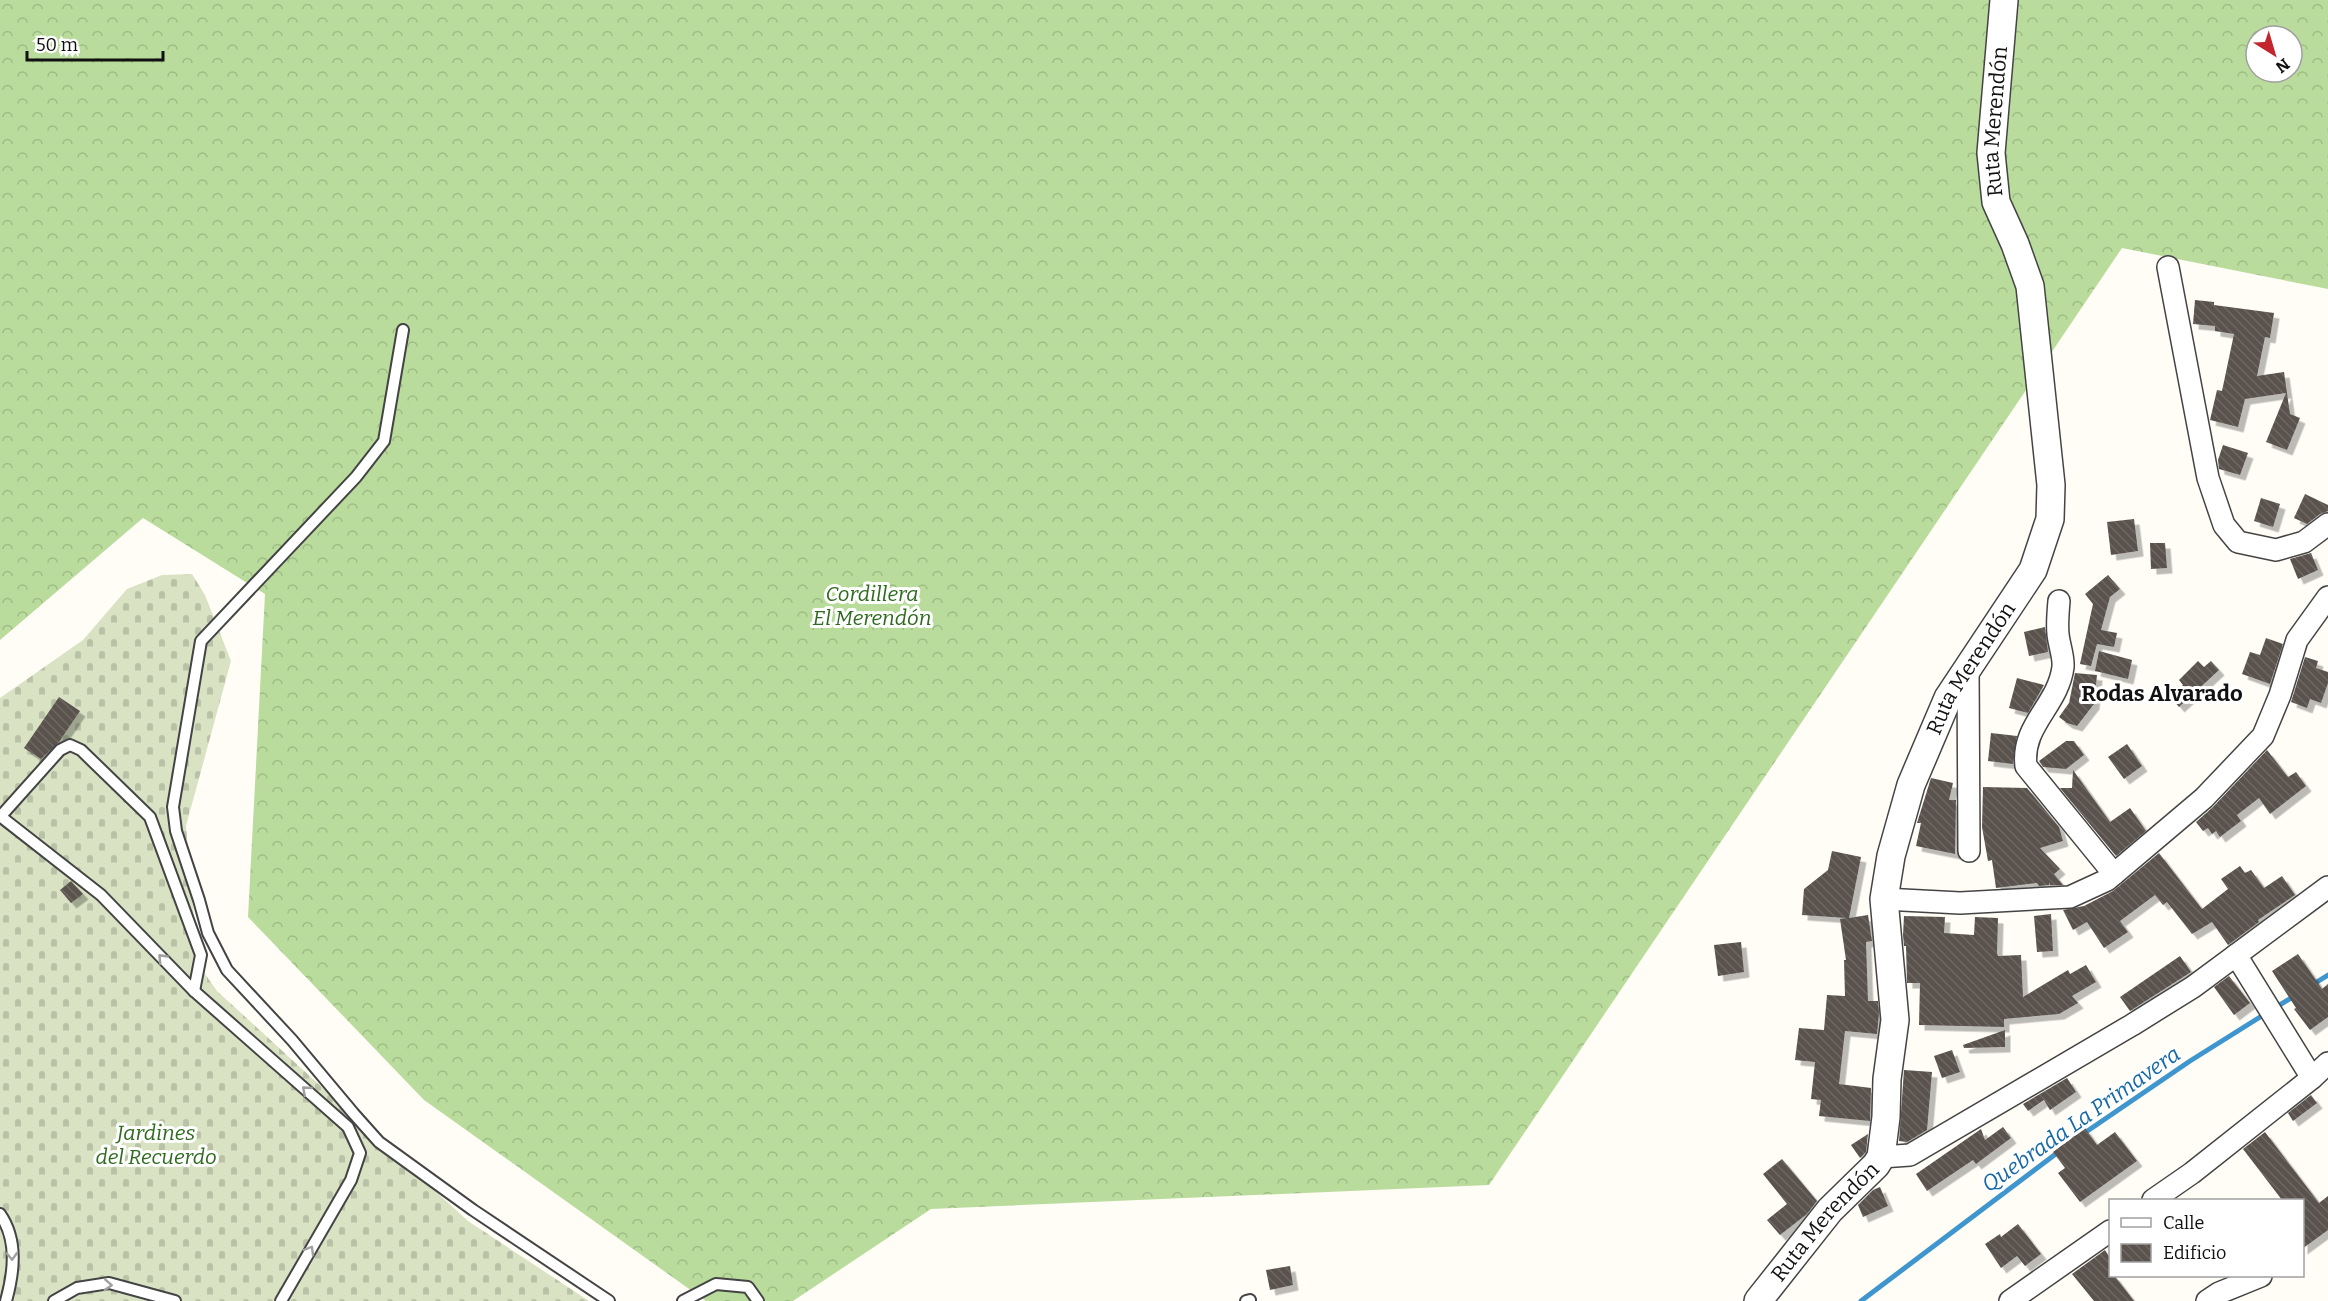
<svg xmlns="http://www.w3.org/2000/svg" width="2328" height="1301" font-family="Bitter,serif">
	<defs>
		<pattern id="forest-crowns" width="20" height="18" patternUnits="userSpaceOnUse" patternTransform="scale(1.5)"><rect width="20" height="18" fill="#b9dc9c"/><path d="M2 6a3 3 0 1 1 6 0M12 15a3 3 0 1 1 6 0" fill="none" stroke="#9ebc85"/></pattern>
		<pattern id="cemetery-stones" width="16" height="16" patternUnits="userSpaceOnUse" patternTransform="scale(1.5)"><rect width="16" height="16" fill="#d9e3c4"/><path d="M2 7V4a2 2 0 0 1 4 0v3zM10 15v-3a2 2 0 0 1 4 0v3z" fill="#b9c2a7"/></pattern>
		<pattern id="building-back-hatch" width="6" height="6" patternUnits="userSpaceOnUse" patternTransform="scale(1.5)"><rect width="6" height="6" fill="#5a524d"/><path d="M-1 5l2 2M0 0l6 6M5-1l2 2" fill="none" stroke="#6d6662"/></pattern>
		<filter id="shadow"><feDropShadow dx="5.5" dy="5.5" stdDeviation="0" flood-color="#0004"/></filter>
	</defs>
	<rect width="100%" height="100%" fill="#fffdf5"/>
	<path fill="url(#forest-crowns)" fill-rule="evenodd" d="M0 0H2328V289L2122 248 1489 1185 931 1209 793 1301H706L424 1100 248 917 265 594 143 518 0 640ZM2256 36H2292V72H2256Z"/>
	<path fill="url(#cemetery-stones)" d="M192 574 205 595 231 661 186 826 198 964 217 991 468 1221 589 1301H0V698L83 640 127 589 162 575Z"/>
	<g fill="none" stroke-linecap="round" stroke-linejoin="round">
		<g stroke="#3f96cf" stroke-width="5">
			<path d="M2312 985 2328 975"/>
			<path d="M2273 1009 2296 995"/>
			<path d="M2083 1134 2190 1061 2265 1014"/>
			<path d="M1861 1301 2061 1150"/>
		</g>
	</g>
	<g fill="url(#building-back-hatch)" filter="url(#shadow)">
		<path d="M2195 300 2214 302V305L2274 313 2270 338 2265 337 2257 376 2284 372 2290 414 2300 418 2287 450 2266 442 2286 393 2245 399 2238 427 2210 420 2217 390 2222 391 2234 334 2215 331V326L2193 324Z"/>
		<path d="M2223 445 2248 453 2240 475 2219 469 2218 460Z"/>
		<path d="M2305 494 2328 505V511L2320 514 2307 524 2294 518Z"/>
		<path d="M2261 498 2280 504 2273 527 2254 521Z"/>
		<path d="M2134 519 2138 551 2111 555 2107 522Z"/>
		<path d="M2150 543H2165L2167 568 2151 569Z"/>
		<path d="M2311 553 2318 570 2298 579 2290 559Z"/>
		<path d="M2108 575 2120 589 2110 597 2101 630 2117 633 2114 647 2097 644 2091 666 2080 664 2093 604 2085 594Z"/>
		<path d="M2045 627 2048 652 2029 656 2024 632Z"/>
		<path d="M2266 638 2283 644 2270 684 2242 674 2250 652 2260 655Z"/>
		<path d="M2099 651 2132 660 2128 679 2095 671Z"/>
		<path d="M2305 657 2318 661 2316 668 2328 672V683L2321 703 2310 699 2307 708 2291 702Z"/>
		<path d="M2198 661 2204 667 2211 661 2219 670 2179 707 2170 696 2183 685 2179 680Z"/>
		<path d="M2075 673 2097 675 2094 704 2077 726 2067 723 2059 717 2069 703Z"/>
		<path d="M2017 678 2044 685 2028 713 2009 708Z"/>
		<path d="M59 697 80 711 59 742 41 759 24 748Z"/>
		<path d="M1991 733 2017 736 2013 764 1988 761Z"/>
		<path d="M2066 741H2074L2084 755 2066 769 2043 767 2039 761Z"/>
		<path d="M2127 744 2142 766 2124 779 2108 757Z"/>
		<path d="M2267 750 2288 777 2296 772 2306 786 2270 814 2259 798 2237 815 2241 821 2220 837 2216 831 2212 834 2208 828 2203 831 2196 822 2213 807Z"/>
		<path d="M2073 770 2110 822 2130 808 2146 831 2116 856 2060 788H2072Z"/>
		<path d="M1931 778 1953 783 1949 800H1956L1955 854 1916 846 1921 823H1917Z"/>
		<path d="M1983 787 2027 788 2059 827 2063 841 2040 848 2060 869 2054 874 2063 885H2050L2049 882V885L2039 886 2037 883 1996 888 1992 860 1988 861 1982 827Z"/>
		<path d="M1832 851 1861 857 1849 918 1868 915 1872 941 1866 942 1868 1001H1878L1879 1013 1877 1034 1845 1031 1839 1084 1871 1088 1870 1121 1819 1116 1821 1100 1811 1099 1815 1062 1795 1060 1799 1028 1824 1030 1827 995 1845 996 1844 960H1846L1840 919 1846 918 1802 915 1804 889 1828 870Z"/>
		<path d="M2159 853 2202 909 2228 889 2221 879 2240 866 2245 873 2251 870 2264 888 2282 876 2295 895 2258 920 2259 922 2228 945 2212 922 2192 934 2167 902 2163 905 2155 895 2120 921 2128 932 2104 948 2087 922 2073 930 2063 910 2084 906 2113 891Z"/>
		<path d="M71 881 83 894 71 903 60 890Z"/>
		<path d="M2051 914 2053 951 2037 952 2034 916Z"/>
		<path d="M1904 916 1945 917 1944 933 1974 935 1975 917 1998 918 1997 953 1998 956 2021 955 2023 997 2068 970 2070 974 2086 965 2096 982 2072 996 2078 1003 2059 1014 2004 1019V1027L1919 1025 1920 983H1907L1906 946H1904L1903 935Z"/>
		<path d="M1741 942 1744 972 1718 976 1714 945Z"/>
		<path d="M2298 954 2322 989 2328 984V1017L2310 1030 2294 1009 2296 1008 2272 971Z"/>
		<path d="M2180 956 2191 972 2130 1011 2120 997Z"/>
		<path d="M2229 976 2250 1003 2234 1015 2214 987Z"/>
		<path d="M2005 1030V1047L1964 1048 1963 1045Z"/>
		<path d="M1952 1050 1960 1072 1942 1078 1934 1056Z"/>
		<path d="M1904 1070 1932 1072 1927 1130 1907 1142 1899 1141Z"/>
		<path d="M2067 1078 2076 1092 2050 1110 2044 1100 2028 1111 2023 1104Z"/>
		<path d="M2311 1095 2317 1103 2293 1121 2288 1113Z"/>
		<path d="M2003 1127 2011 1138 1976 1164 1973 1160 1927 1191 1916 1174 1981 1129 1985 1140Z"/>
		<path d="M2085 1128 2097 1145 2115 1132 2137 1161 2080 1202 2058 1173 2065 1168 2053 1152Z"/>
		<path d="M2265 1132 2319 1203 2328 1196V1230L2302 1249V1200H2282L2243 1149Z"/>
		<path d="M1868 1134 1866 1152 1860 1158 1851 1145Z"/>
		<path d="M1782 1159 1817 1201 1807 1214 1780 1235 1767 1220 1787 1204 1763 1174Z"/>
		<path d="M1880 1187 1888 1206 1863 1217 1858 1205 1873 1190Z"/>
		<path d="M2018 1224 2041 1254 2025 1266 2017 1256 2001 1268 1985 1244 2000 1234 2001 1237Z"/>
		<path d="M2105 1250 2110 1258V1275H2114L2134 1301H2094L2072 1274Z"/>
		<path d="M1290 1266 1293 1285 1270 1290 1266 1270Z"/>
	</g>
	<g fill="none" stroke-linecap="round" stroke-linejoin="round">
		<defs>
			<g id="service">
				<path d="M403 330 384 441 356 477 201 641 173 807 176 831 199 900 208 933 227 970 292 1040 354 1114 379 1142 473 1210 609 1301"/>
				<path d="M0 816 101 895 194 991 348 1127 360 1153 351 1180 281 1301"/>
				<path d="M1 816 60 750 70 745 81 750 150 817 201 955 194 991"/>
				<path d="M0 1214C18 1240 14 1272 6 1301"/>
				<path d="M54 1301 77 1288 109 1283 175 1301"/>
				<path d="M683 1301 716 1284 748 1287 758 1301"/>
				<path d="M1246 1301 1250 1300"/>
			</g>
			<g id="minor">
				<path d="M2168 267 2208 478 2224 525 2238 542 2276 550 2304 542 2328 524"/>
				<path d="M2059 601C2058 612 2057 624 2058 634 2059 645 2064 657 2063 667 2058 706 2021 725 2026 766L2114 874"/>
				<path d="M1968 667 1969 851"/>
				<path d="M1884 899 1960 903 2070 897 2107 880 2204 798 2263 736 2280 695 2297 640 2328 597"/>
				<path d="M2236 955 2312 1078"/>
				<path d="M1881 1157 1910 1155 2132 1025 2193 987 2328 887"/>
				<path d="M2153 1200 2192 1173 2312 1078 2328 1063"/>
				<path d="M2010 1301 2110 1231"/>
				<path d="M2207 1301 2219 1293 2261 1276"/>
			</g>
			<g id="tertiary">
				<path id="s1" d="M1758 1301 1830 1210 1876 1165 1881 1157 1886 1117 1887 1079 1895 1020 1884 899 1891 856 1911 785 1948 698 2033 570 2050 519 2051 485 2030 286 2015 244 1996 202 1991 153 2004 0"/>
			</g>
		</defs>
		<use href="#service" stroke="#444" stroke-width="14"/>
		<use href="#minor" stroke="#444" stroke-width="24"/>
		<use href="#tertiary" stroke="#444" stroke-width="30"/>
		<use href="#service" stroke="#fff" stroke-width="10"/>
		<use href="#minor" stroke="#fff" stroke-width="21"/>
		<use href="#tertiary" stroke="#fff" stroke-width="27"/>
	</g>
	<defs><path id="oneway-chevron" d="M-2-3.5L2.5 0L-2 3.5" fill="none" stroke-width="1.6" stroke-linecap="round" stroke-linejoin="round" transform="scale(1.5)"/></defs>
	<g stroke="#a0a0a0">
		<use href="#oneway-chevron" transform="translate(162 958) rotate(-134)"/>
		<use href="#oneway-chevron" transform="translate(306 1090) rotate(-139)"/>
		<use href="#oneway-chevron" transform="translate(310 1250) rotate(-60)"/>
		<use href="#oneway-chevron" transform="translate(12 1256) rotate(88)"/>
		<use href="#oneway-chevron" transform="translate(108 1285) rotate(3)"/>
	</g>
	<g text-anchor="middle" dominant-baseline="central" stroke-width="6" stroke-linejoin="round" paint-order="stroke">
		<g font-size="21" fill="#111" stroke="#fff">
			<text stroke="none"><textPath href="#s1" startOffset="1274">Ruta Merendón</textPath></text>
			<text stroke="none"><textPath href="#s1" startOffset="698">Ruta Merendón</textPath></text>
			<text stroke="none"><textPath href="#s1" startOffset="104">Ruta Merendón</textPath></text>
		</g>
		<g font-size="21" font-style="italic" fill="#2f6b1f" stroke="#fff">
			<text x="872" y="594">Cordillera<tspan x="872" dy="24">El Merendón</tspan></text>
			<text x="156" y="1133">Jardines<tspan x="156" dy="24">del Recuerdo</tspan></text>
		</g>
		<g font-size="22" font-weight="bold" fill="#111" stroke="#fff">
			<text x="2162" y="693">Rodas Alvarado</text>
		</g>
		<g font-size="22" font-style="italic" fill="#1768a6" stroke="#fff">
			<text transform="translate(2081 1119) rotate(-35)">Quebrada La Primavera</text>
		</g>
	</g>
	<rect x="2109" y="1199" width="195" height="78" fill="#ffffff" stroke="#a0a0a0" stroke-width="1.5"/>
	<rect x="2121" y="1218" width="30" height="9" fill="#ffffff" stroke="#a0a0a0" stroke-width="1.5"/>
	<text x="2163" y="1229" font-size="18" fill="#111111">Calle</text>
	<rect x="2121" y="1244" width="30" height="18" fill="url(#building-back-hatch)" stroke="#a0a0a0" stroke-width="1.5"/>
	<text x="2163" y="1259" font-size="18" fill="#111111">Edificio</text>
	<g transform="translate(2274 54) rotate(143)"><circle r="28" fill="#ffffff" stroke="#a0a0a0" stroke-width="1.5"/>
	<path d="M0-4.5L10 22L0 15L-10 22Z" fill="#c4262e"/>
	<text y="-9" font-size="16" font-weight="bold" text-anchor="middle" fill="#111111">N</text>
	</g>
	<path d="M27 51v9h136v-9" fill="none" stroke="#111111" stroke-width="3"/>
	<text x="36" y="51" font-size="18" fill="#111111" stroke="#ffffff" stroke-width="4.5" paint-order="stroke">50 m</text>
</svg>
